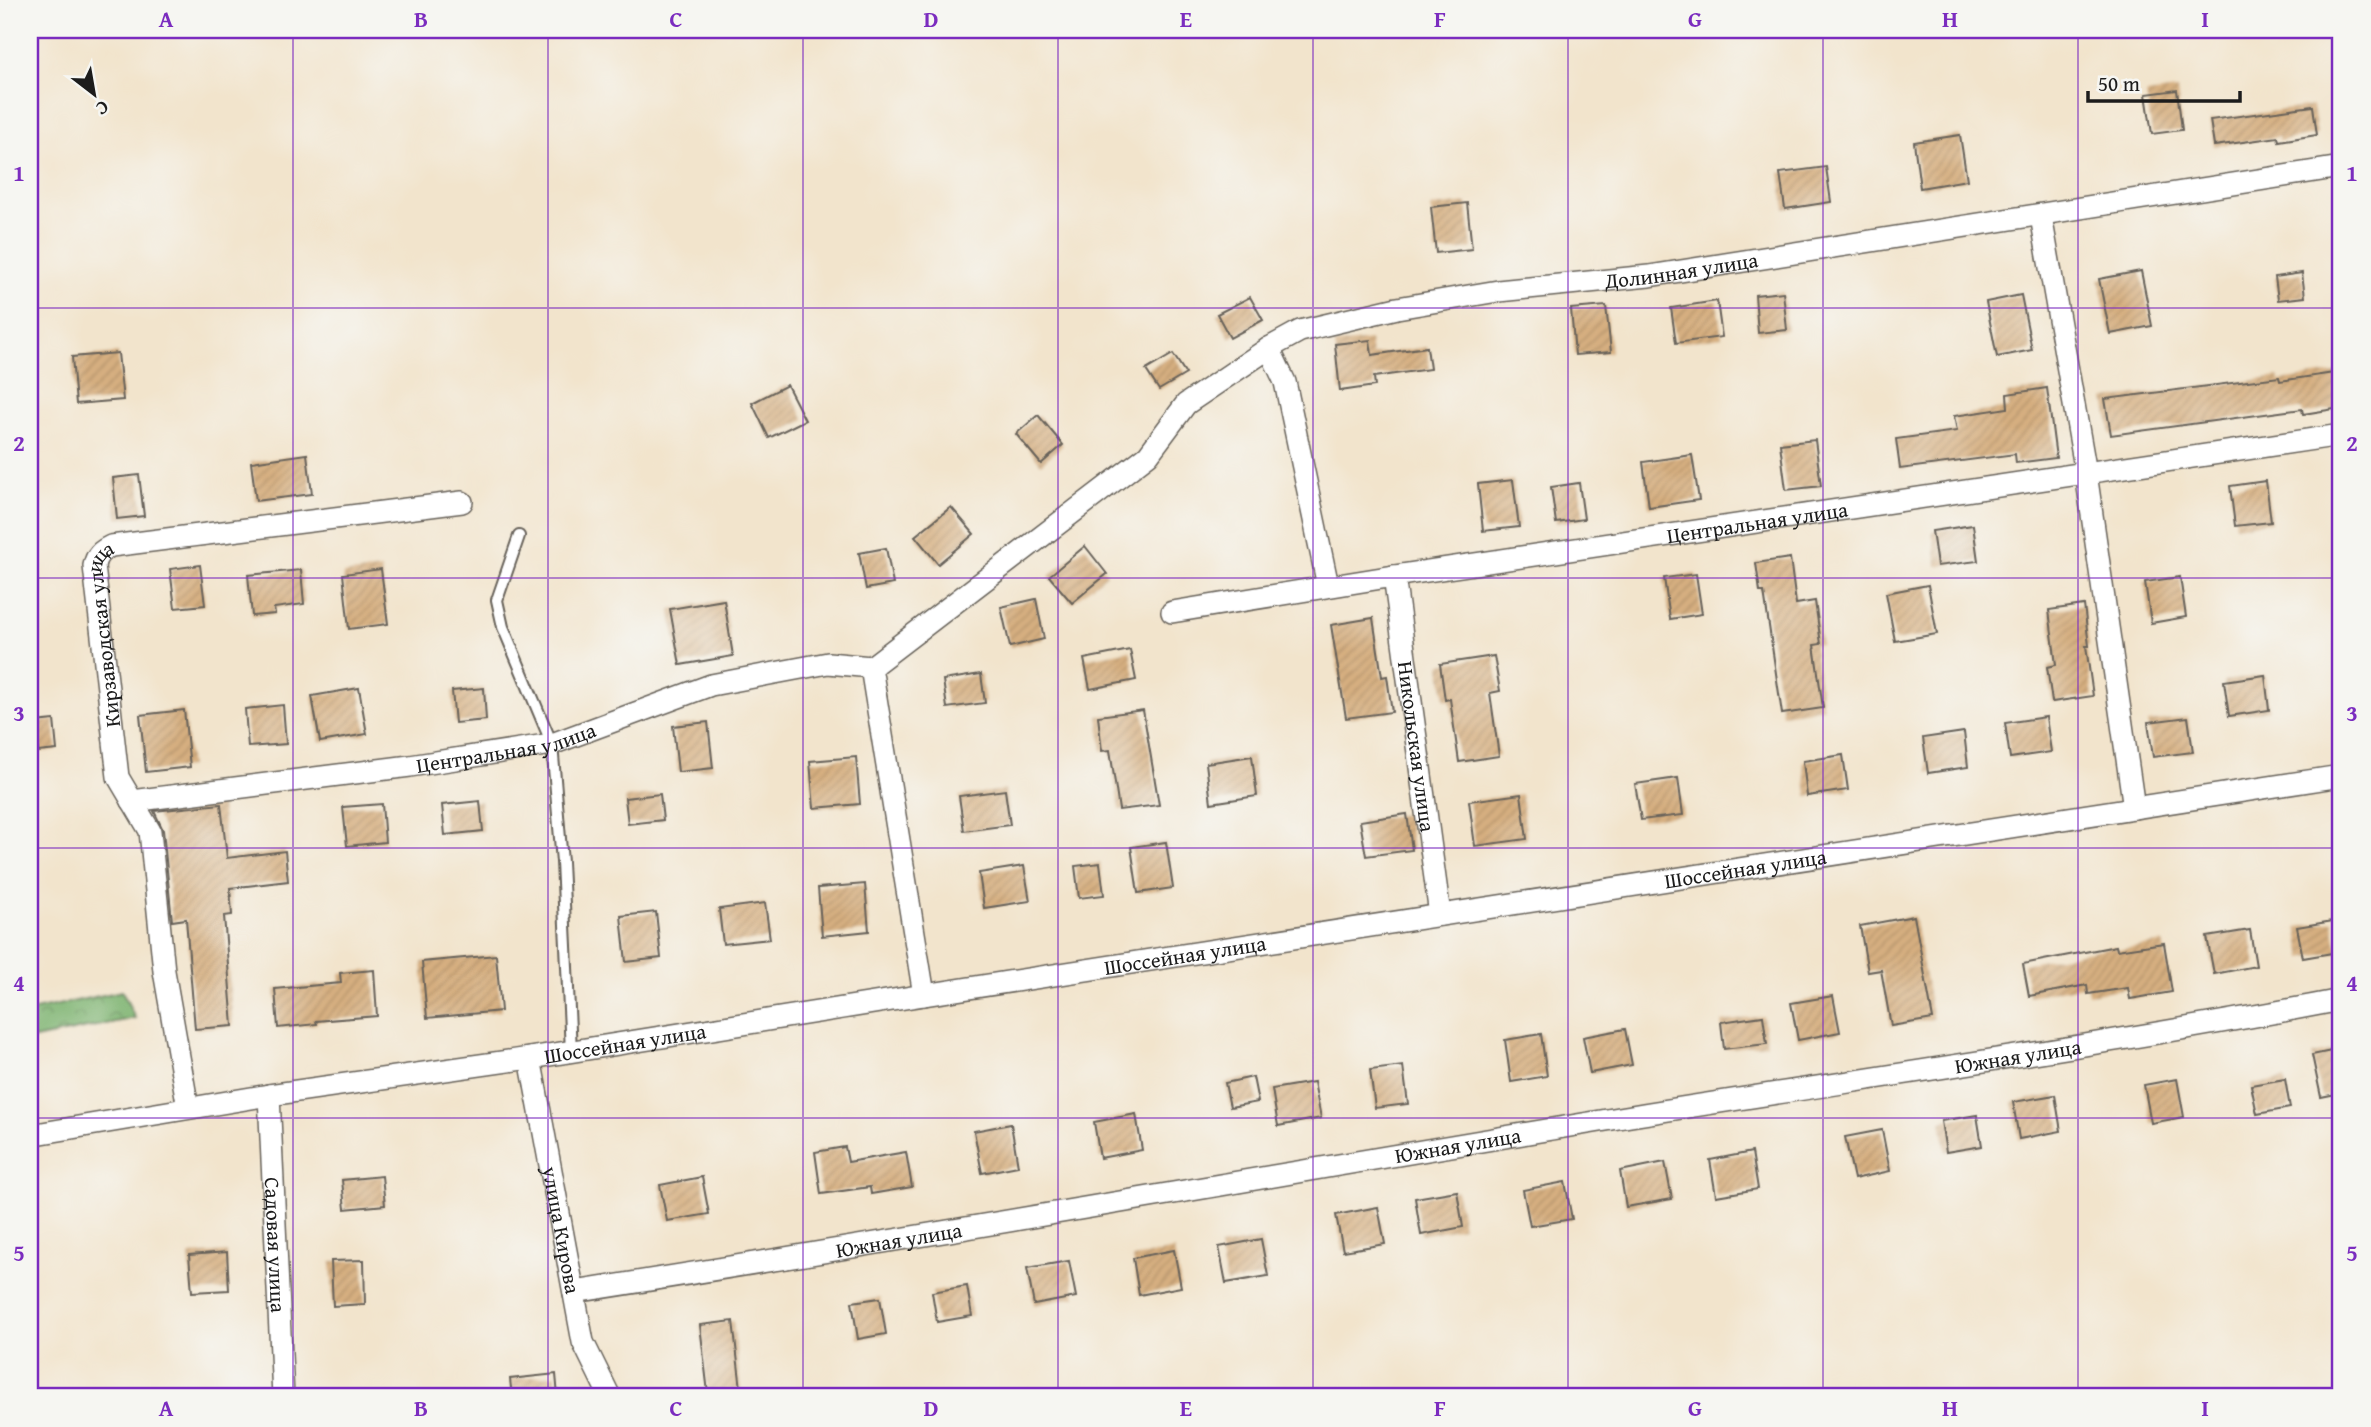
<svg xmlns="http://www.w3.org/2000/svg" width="2371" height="1427" font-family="'Gentium Book Plus',serif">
	<defs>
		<pattern id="forest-crowns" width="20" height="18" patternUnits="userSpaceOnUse" patternTransform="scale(1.75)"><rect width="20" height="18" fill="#7cb26e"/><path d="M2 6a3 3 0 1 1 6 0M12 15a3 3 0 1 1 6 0" fill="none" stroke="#65905a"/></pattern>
		<pattern id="building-hatch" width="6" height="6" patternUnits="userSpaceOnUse" patternTransform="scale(1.75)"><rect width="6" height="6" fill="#d6af80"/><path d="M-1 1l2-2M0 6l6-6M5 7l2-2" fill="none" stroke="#b7966e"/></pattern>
	</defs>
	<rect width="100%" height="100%" fill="#f6f6f2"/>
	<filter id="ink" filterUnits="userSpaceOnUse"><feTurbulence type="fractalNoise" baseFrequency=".0143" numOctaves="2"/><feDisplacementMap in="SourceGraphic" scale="14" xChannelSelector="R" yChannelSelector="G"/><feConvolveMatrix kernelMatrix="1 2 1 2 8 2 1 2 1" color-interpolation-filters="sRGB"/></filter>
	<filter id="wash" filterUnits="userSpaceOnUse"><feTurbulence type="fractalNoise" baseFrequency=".00686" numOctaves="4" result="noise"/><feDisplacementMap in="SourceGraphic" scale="28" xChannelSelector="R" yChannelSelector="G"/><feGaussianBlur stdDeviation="1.57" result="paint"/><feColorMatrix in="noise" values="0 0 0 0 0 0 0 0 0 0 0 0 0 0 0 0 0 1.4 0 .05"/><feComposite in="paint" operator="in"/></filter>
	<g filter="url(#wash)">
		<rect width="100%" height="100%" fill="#f2e4cc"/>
		<path fill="url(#forest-crowns)" stroke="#4c6745" stroke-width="2" d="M122 991 135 1018 30 1040V1011Z"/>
		<g id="blocks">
			<g fill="url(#building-hatch)">
				<path d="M2177 90 2182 130 2152 134 2146 94Z"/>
				<path d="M2313 106 2317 135 2279 141 2278 137 2214 146 2210 120Z"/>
				<path d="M1960 135 1967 180 1920 188 1914 142Z"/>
				<path d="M1826 167 1831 202 1785 209 1780 173Z"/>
				<path d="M1467 203 1472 249 1436 253 1431 207Z"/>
				<path d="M2141 271 2152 326 2110 334 2099 279Z"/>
				<path d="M2302 273 2305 297 2278 300 2275 277Z"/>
				<path d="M1783 292 1787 330 1758 333 1755 295Z"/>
				<path d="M2021 295 2032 350 1997 357 1986 302Z"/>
				<path d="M1250 297 1263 320 1230 338 1217 314Z"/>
				<path d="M1717 301 1722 337 1676 343 1671 308Z"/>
				<path d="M1606 306 1611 352 1575 355 1571 309Z"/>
				<path d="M1370 340 1372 355 1427 347 1430 369 1374 377 1375 386 1340 391 1335 344Z"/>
				<path d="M118 353 123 400 76 404 72 357Z"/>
				<path d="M1173 354 1186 374 1159 390 1146 370Z"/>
				<path d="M2341 372V408L2303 414 2302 409 2111 435 2105 399 2279 377 2280 381Z"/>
				<path d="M787 385 805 420 769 438 752 403Z"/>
				<path d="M2047 388 2056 458 2016 463 2015 454 1900 469 1896 439 1957 431 1954 416 2008 408 2007 394Z"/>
				<path d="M1038 415 1063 445 1041 464 1016 434Z"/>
				<path d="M1815 440 1821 486 1786 490 1780 444Z"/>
				<path d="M307 454 312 494 256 501 251 462Z"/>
				<path d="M1692 455 1699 500 1649 507 1643 462Z"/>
				<path d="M139 475 144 516 117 519 113 478Z"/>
				<path d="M1513 480 1519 527 1483 531 1478 484Z"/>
				<path d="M2266 481 2271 522 2235 526 2230 486Z"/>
				<path d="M1579 483 1584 519 1556 523 1551 487Z"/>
				<path d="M951 507 974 534 938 564 915 536Z"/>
				<path d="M1973 525 1978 561 1937 566 1932 531Z"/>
				<path d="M1085 546 1107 574 1072 603 1049 576Z"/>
				<path d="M886 548 893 584 866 589 859 553Z"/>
				<path d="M1790 558 1796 604 1815 601 1821 644 1814 645 1823 708 1782 714 1764 592H1760L1756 563Z"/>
				<path d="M200 565 205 605 175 608 170 569Z"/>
				<path d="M381 569 388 624 349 629 343 574Z"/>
				<path d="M301 570 304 604 274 608 275 614 252 616 248 575Z"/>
				<path d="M1696 574 1702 614 1670 619 1664 578Z"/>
				<path d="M2180 577 2186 617 2151 623 2145 582Z"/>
				<path d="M1928 585 1937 634 1895 641 1886 593Z"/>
				<path d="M1036 599 1044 639 1010 647 1001 607Z"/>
				<path d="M724 600 733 656 680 665 670 609Z"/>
				<path d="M2084 605 2089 646H2086L2093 696 2052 702 2047 667 2056 665 2049 610Z"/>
				<path d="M1373 618 1382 677 1387 676 1392 712 1346 718 1331 625Z"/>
				<path d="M1130 650 1136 680 1090 689 1084 659Z"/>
				<path d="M1494 656 1500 691 1490 693 1499 756 1459 762 1450 699 1445 700 1440 664Z"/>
				<path d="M981 674 985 703 947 708 943 680Z"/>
				<path d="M2265 675 2269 710 2229 716 2224 681Z"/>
				<path d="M359 688 367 734 320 742 312 696Z"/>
				<path d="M484 688 486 720 455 723 452 691Z"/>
				<path d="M283 705 286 744 248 747 245 709Z"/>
				<path d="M184 710 190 767 146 772 140 715Z"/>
				<path d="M1143 710 1159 805 1119 810 1110 750 1102 751 1098 716Z"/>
				<path d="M2046 717 2051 752 2010 758 2005 723Z"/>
				<path d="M2188 717 2193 752 2153 757 2148 722Z"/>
				<path d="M54 720 57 750 38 752 35 722Z"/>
				<path d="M708 722 713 768 678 772 673 726Z"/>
				<path d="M1964 732 1968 767 1928 773 1923 738Z"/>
				<path d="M1843 755 1848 790 1807 796 1803 761Z"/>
				<path d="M1252 756 1257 796 1211 803 1206 763Z"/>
				<path d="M856 757 860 804 814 808 810 761Z"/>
				<path d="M1678 778 1683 815 1641 820 1635 784Z"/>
				<path d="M1005 790 1010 825 964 831 959 796Z"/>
				<path d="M660 794 663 820 628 824 625 798Z"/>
				<path d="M1521 794 1527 839 1475 846 1469 801Z"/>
				<path d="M480 801 483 831 445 835 442 805Z"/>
				<path d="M221 804 227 858 285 851 288 881 230 888 232 915 224 916 233 1026 195 1029 186 919 172 921 163 830 154 811Z"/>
				<path d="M382 804 385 842 347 846 343 807Z"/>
				<path d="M1407 814 1412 850 1366 856 1360 821Z"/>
				<path d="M1166 842 1173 888 1138 893 1131 847Z"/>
				<path d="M1100 863 1104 895 1079 898 1075 866Z"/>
				<path d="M1024 866 1030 901 984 908 979 873Z"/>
				<path d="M865 884 869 931 822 936 818 888Z"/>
				<path d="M765 903 770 939 723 944 719 909Z"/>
				<path d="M656 912 661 958 626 962 621 916Z"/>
				<path d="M1914 916 1933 1019 1891 1026 1881 970 1868 972 1860 926Z"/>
				<path d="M2333 921 2338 952 2303 958 2297 927Z"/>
				<path d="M2250 930 2256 966 2214 974 2207 937Z"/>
				<path d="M2164 943 2172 992 2130 999 2128 988 2088 994 2087 985 2029 996 2023 964 2116 946 2117 950Z"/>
				<path d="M496 955 501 1011 427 1018 422 962Z"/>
				<path d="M374 970 377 1016 316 1021 317 1024 278 1028 275 989 341 983 340 973Z"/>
				<path d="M1833 996 1840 1032 1798 1040 1791 1003Z"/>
				<path d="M1763 1016 1767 1044 1724 1049 1721 1022Z"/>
				<path d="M1625 1029 1632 1065 1590 1073 1583 1037Z"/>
				<path d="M1541 1034 1547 1076 1511 1082 1505 1040Z"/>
				<path d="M2341 1049V1093L2321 1097 2312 1055Z"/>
				<path d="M1403 1066 1408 1104 1375 1108 1370 1070Z"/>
				<path d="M1253 1077 1258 1102 1230 1107 1225 1083Z"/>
				<path d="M2177 1079 2184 1117 2151 1123 2144 1085Z"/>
				<path d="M2285 1079 2290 1108 2257 1114 2251 1085Z"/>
				<path d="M1314 1082 1321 1118 1278 1126 1272 1089Z"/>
				<path d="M2055 1095 2061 1131 2019 1139 2013 1102Z"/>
				<path d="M1136 1114 1142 1150 1100 1158 1094 1122Z"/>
				<path d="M1977 1115 1982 1146 1946 1152 1941 1121Z"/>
				<path d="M1011 1124 1018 1166 982 1173 974 1131Z"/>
				<path d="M1882 1130 1890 1171 1854 1179 1845 1137Z"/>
				<path d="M845 1147 848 1162 906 1152 912 1187 871 1194 870 1187 821 1194 815 1152Z"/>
				<path d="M1752 1152 1758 1189 1716 1196 1710 1160Z"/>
				<path d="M1665 1162 1672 1199 1626 1207 1620 1171Z"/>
				<path d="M382 1176 385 1205 345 1209 342 1180Z"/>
				<path d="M702 1177 709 1214 667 1221 660 1185Z"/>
				<path d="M1565 1182 1572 1219 1530 1226 1523 1190Z"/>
				<path d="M1457 1191 1463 1227 1421 1235 1415 1198Z"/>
				<path d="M1378 1207 1385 1244 1343 1251 1336 1215Z"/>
				<path d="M1261 1239 1268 1276 1226 1283 1219 1247Z"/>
				<path d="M1174 1250 1181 1287 1139 1295 1133 1258Z"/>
				<path d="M227 1252 229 1290 192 1292 189 1255Z"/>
				<path d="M364 1260 365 1304 333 1306 331 1261Z"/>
				<path d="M1069 1261 1076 1297 1034 1305 1027 1268Z"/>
				<path d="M967 1286 972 1316 937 1322 932 1292Z"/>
				<path d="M880 1298 886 1334 858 1339 852 1302Z"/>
				<path d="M733 1321 741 1389 708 1393 700 1325Z"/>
				<path d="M556 1374 558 1397H512L510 1379Z"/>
			</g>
		</g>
	</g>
	<g filter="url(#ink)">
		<use href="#blocks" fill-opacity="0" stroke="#67625a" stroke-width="2"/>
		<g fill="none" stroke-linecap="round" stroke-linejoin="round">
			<defs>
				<path id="lane" d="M519 536 497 600 503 627 552 744 562 862 571 1051"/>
				<g id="street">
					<path d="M2041 216 2086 473 2134 808"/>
					<path id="s1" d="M1394 576 1440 915"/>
					<path id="s2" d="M1328 586 1285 382 1269 348 1300 331 1397 308 1498 291 1649 276 2341 167"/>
					<path id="s3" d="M1172 612 1394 576 2341 435"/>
					<path id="s4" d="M132 801 410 766 552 744 711 685 828 663 871 667"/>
					<path d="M924 995 871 667 1148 455 1186 404 1269 348"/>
					<path id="s5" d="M530 1058 583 1342 610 1397"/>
					<path id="s6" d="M269 1095 283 1397"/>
					<path id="s7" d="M188 1108 164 971 150 831 118 777 94 566C96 555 101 551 111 546L462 502"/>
					<path id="s8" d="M30 1135 269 1095 530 1058 924 995 2341 776"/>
					<path id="s9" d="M574 1292C927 1237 1278 1174 1631 1116 1868 1078 2106 1045 2341 1000"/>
				</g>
			</defs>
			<use href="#lane" stroke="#67625a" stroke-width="14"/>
			<use href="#street" stroke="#67625a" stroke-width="24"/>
			<use href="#lane" stroke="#fff" stroke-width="10"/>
			<use href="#street" stroke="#fff" stroke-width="21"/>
		</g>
	</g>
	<path fill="none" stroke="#7b2cbf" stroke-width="2" stroke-opacity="0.55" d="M293 30V1397M548 30V1397M803 30V1397M1058 30V1397M1313 30V1397M1568 30V1397M1823 30V1397M2078 30V1397M30 308H2341M30 578H2341M30 848H2341M30 1118H2341"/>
	<g text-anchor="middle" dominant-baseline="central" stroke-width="7" stroke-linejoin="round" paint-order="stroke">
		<g font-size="21" fill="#1c1c1c" stroke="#f6f6f2">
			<text stroke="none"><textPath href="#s2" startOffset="668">Долинная улица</textPath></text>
			<text stroke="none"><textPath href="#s3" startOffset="592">Центральная улица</textPath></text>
			<text stroke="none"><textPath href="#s7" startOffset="488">Кирзаводская улица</textPath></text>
			<text stroke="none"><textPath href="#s1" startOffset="172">Никольская улица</textPath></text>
			<text stroke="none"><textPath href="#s4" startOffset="378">Центральная улица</textPath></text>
			<text stroke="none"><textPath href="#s8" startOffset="1736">Шоссейная улица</textPath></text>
			<text stroke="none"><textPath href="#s8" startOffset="1169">Шоссейная улица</textPath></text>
			<text stroke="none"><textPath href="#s8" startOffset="602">Шоссейная улица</textPath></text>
			<text stroke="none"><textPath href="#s9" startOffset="1463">Южная улица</textPath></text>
			<text stroke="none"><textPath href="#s9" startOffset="896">Южная улица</textPath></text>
			<text stroke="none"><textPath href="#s5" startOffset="175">улица Кирова</textPath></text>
			<text stroke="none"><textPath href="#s9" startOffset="329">Южная улица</textPath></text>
			<text stroke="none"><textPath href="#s6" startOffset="150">Садовая улица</textPath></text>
		</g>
	</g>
	<rect width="2371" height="1427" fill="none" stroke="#f6f6f2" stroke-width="77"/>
	<g transform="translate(94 94) rotate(149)" stroke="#f6f6f2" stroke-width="5" paint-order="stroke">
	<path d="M0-5L12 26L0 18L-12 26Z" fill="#1c1c1c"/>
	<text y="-10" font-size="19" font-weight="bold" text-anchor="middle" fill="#1c1c1c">С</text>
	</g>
	<path d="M2088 91v10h152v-10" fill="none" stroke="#1c1c1c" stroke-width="3.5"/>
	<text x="2098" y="91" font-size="21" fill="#1c1c1c" stroke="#f6f6f2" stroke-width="5" paint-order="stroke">50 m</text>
	<rect x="38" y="38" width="2294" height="1350" fill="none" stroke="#7b2cbf" stroke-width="2.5"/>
	<g font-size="23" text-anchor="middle" font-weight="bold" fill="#7b2cbf">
		<text x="166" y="27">A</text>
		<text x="421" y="27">B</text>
		<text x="676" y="27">C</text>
		<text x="931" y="27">D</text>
		<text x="1186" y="27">E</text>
		<text x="1440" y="27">F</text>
		<text x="1695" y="27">G</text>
		<text x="1950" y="27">H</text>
		<text x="2205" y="27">I</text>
		<text x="19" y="181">1</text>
		<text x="2352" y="181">1</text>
		<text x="19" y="451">2</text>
		<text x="2352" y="451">2</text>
		<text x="19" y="721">3</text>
		<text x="2352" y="721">3</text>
		<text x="19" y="991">4</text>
		<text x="2352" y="991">4</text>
		<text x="19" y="1261">5</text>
		<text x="2352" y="1261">5</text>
		<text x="166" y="1416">A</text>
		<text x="421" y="1416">B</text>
		<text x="676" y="1416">C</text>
		<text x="931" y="1416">D</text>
		<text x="1186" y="1416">E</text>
		<text x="1440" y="1416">F</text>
		<text x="1695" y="1416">G</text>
		<text x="1950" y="1416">H</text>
		<text x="2205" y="1416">I</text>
	</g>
</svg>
